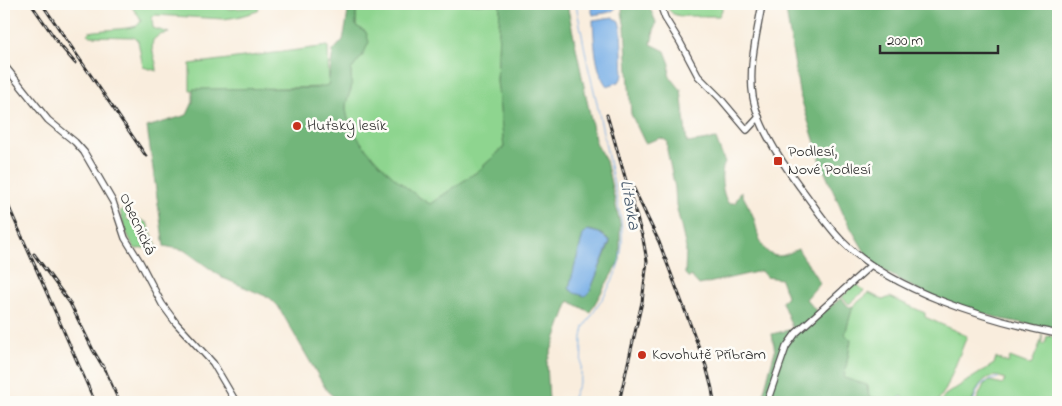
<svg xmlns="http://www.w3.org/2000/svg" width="1062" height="406" font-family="'Indie Flower',sans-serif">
	<rect width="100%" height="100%" fill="#fdfcf7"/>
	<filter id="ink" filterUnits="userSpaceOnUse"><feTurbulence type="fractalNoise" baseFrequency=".02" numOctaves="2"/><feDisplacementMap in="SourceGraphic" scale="10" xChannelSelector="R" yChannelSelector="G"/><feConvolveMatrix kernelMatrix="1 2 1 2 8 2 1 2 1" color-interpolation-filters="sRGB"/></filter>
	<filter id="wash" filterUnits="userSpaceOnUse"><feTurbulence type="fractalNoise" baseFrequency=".0096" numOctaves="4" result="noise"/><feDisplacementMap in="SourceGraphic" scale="20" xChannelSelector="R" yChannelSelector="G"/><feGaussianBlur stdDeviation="1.12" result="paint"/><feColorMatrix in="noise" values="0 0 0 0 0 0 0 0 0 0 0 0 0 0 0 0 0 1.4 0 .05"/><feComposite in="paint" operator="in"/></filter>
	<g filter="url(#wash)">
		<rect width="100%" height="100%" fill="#f9eddd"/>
		<g fill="#8ed58f" stroke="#5c805d">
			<path d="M157 4H220L222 6 229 9 255 7 259 8 258 11 237 17 224 19 155 15 152 18 153 28 169 33 159 35 153 40C150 52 157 60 157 71L143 67 138 41 134 37 91 36 87 34 89 32C105 29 122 30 137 26L141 21 139 16 133 9V6Z"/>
			<path d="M356 4H500L497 81 504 147 478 171 430 204C405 190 352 144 347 115 344 104 348 99 351 89 352 83 351 76 351 70L363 55 366 32 356 26Z"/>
			<path d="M663 4H722V10L719 16H680L673 14Z"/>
			<path d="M328 46 329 87 190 90V64Z"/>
			<path d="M125 209 127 213 126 218 128 220 139 219 147 223 157 246 138 249 134 248 125 229 120 211Z"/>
			<path d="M856 283 864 291 849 304 842 297Z"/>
			<path d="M869 293 883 300 890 297 925 313V317L967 336 946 389 937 402H907L902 396 897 400 869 397 868 386 844 378 851 341 845 334 853 306Z"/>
			<path d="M1042 334V345L1045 343 1047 336 1058 337V402H976L984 384 990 381 1003 384 1005 379C986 370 977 386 972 402H940L945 395 994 364 996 358 1008 363 1010 357 1031 365 1041 341Z"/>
		</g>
		<g fill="#72b67a" stroke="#4e7052" fill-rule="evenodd">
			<path d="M345 4H356V26L366 32 369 42 363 55 351 70C351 76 352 83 351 89 348 99 344 104 347 115 352 143 405 190 430 204L478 171 504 147 497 81 500 4H567L596 144 606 161 620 224V260L590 312 569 301 547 362 549 402H340L327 391 278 306 270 298 223 278 184 250 164 246 147 127 187 115 193 102V89L316 88 328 85 333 51 343 40 346 25 348 11ZM589 230C597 232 608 235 610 243L590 291H571L569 288 583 235 584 232Z"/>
			<path d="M623 4H648L656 22 651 44 665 51 670 64 669 75 681 90 687 143 716 139 725 163C719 172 722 194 728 203H735L741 191C744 200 750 207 753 216 758 229 759 256 779 256 785 256 793 251 798 249L820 283 806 299 820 315 841 298 849 307 853 306 845 334 851 340 844 378 867 385 869 397 897 400 896 402H761L775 351 772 334 793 329 782 302 787 296 781 279 766 277 761 271 699 285 691 276 689 278 685 274 686 248 676 205 675 188 667 150V141L661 138 645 143 631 114 625 28 622 12Z"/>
			<path d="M785 4H1058V330L1001 319 929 296 872 264 845 218 823 168 799 92Z"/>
		</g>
		<g fill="#77aee6" stroke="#516c88">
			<path d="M590 4H618C615 14 602 13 593 15Z"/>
			<path d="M613 17 619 21 621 29 623 75 619 82 607 86C595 72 594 39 593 20Z"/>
			<path d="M587 230 599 233 610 241 590 291 585 296 574 293 569 288 583 235Z"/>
		</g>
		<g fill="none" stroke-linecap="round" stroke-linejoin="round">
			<g stroke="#77aee6" stroke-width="1">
				<path d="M571 402 581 378 582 337 584 327C609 288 627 267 621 219L596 99 588 66 576 4"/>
				<path d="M899 402 901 397"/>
				<path d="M973 402C980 385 979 382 998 378"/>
			</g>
		</g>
	</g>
	<g filter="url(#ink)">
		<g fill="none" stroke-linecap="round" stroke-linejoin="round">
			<defs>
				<g id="minor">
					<path d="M660 4 665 18 680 42 698 76 720 98 747 130 759 117"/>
					<path d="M762 4C757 34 748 66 753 97 758 126 783 164 800 187 814 205 826 225 842 241 891 291 990 321 1058 334"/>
					<path d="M4 65 48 120 75 142 84 152 113 202 125 238 140 262 162 304 176 323 213 363 236 402"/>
					<path d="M767 402 786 347 796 333 871 265"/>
				</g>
			</defs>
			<use href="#minor" stroke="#4a4846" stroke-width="8"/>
			<use href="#minor" stroke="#fff" stroke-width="5.5"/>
			<defs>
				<g id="rail">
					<path d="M31 4 59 44 75 63"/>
					<path d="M42 4 146 156"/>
					<path d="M607 115 643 239 647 261 642 302 619 402"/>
					<path d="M633 187 659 242 706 366 712 389 714 402"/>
					<path d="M4 196 95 402"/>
					<path d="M34 254 70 303 93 350 105 370"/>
					<path d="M103 365 118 399"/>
				</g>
			</defs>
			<use href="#rail" stroke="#2b2b2b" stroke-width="3"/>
			<use href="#rail" stroke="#fdfcf7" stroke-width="1" stroke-dasharray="4" stroke-linecap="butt"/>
		</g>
	</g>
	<g fill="#c8321e" stroke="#fdfcf7" stroke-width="2">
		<circle cx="297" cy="126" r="5"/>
		<rect x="773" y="156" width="10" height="10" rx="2.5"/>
		<circle cx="642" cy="355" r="5"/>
	</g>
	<g text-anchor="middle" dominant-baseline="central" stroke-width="5" stroke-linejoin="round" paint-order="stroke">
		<g font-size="16" fill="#2b2b2b" stroke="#fdfcf7" text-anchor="start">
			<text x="307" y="126">Huťský lesík</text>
			<text x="788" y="152">Podlesí,<tspan x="788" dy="18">Nové Podlesí</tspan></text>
			<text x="652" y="355">Kovohutě Příbram</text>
		</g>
		<g font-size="16" fill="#2b2b2b" stroke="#fdfcf7">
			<text transform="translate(137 224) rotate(65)">Obecnická</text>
		</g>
		<g font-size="18" font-style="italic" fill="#46596c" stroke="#fdfcf7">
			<text transform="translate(629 205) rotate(80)">Litavka</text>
		</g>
	</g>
	<rect width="1062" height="406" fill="none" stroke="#fdfcf7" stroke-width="20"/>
	<path d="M880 45v8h118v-8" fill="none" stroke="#2b2b2b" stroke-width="2.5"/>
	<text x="887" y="45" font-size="15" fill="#2b2b2b" stroke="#fdfcf7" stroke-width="4" paint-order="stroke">200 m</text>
</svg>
